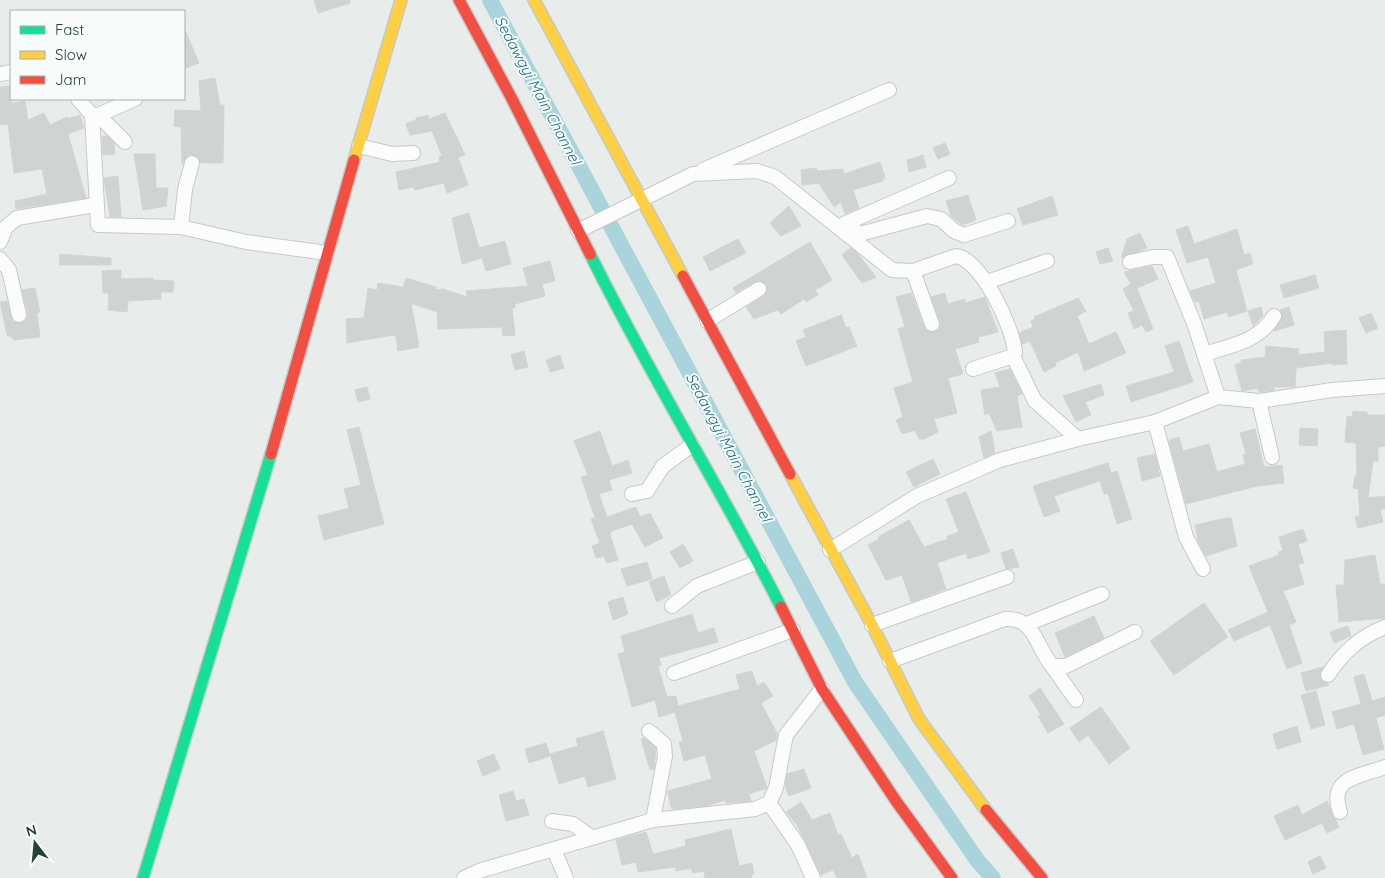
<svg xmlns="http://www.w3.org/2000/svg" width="1385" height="878" font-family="Quicksand,sans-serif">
	<rect width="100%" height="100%" fill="#e8edeb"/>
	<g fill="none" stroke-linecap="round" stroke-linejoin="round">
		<path stroke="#a9d4db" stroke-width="16" d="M490 0 855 682 977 860 993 878"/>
	</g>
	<g fill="#cfd4d2" stroke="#d1d6d4">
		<path d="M314 0H350V3L318 13Z"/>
		<path d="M184 28 199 63 184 69Z"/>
		<path d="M215 78 220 105H224L223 163H201L198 157 190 154 182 164 181 127 174 126 175 110 201 111 199 81Z"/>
		<path d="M11 86V103L25 101 28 120 44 113 50 125 67 117 68 119 80 115 84 128 68 134 86 198 16 209 15 201 47 194 42 169 14 173 8 124 0 125V87Z"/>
		<path d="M445 113 465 155 458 157 468 185 447 193 444 183 415 190 414 187 399 190 396 172 440 162 439 157 442 156 432 131 410 135 406 124 416 120V118L428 115 429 119Z"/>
		<path d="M102 136H107L114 143 115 154 103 155Z"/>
		<path d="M945 143 950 154 938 159 933 148Z"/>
		<path d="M134 154H155L156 188H168L166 206 143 210Z"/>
		<path d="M923 155 926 167 909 172 907 160Z"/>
		<path d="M880 162 885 178 882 179 883 181 853 190 859 208 845 214 841 202 834 207 819 183 802 185 801 170 816 168 817 171 843 169 844 174Z"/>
		<path d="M118 176 121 217H110L104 178Z"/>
		<path d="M968 195 976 220 962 225 951 216 946 201Z"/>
		<path d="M1052 196 1058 215 1023 225 1017 209Z"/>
		<path d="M789 206 801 226 781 236 770 223Z"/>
		<path d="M469 213 479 248 505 241 511 264 486 271 482 258 462 264 452 218Z"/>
		<path d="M1188 226 1194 244 1237 229 1244 255 1250 253 1253 264 1236 270 1247 311 1229 317 1227 312 1204 319 1199 301 1195 302 1190 291 1216 283 1208 257 1187 263 1176 230Z"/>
		<path d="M1140 233 1147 248 1121 258 1127 239Z"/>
		<path d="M738 239 746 253 710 271 703 257Z"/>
		<path d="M810 242 832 280 815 290 818 295 806 302 804 299 781 314 778 310 754 319 746 307 766 294V284L758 280 736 293 733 288Z"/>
		<path d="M851 248 858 254 876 277 862 283 842 255Z"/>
		<path d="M1108 248 1113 261 1100 264 1096 252Z"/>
		<path d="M60 254 111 258V265H59Z"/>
		<path d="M550 261 555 281 542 284 545 296 515 304V308H512L515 335 503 336 502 327 438 329 437 312 411 303 419 347 398 351 396 337 393 335 347 343 346 319 364 318 368 288 377 290 378 283 403 287 406 278 436 287V290L443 289 467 297 466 291 528 286 523 268Z"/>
		<path d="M1152 266 1158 279 1137 288 1153 329 1146 332 1142 325 1134 329 1128 313 1134 311 1123 289 1131 284 1124 272Z"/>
		<path d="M121 270V279L153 278V280L174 281 173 292H161V299L128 301 127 312 108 310 109 293H103L102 271Z"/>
		<path d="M1315 275 1319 288 1284 298 1280 285Z"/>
		<path d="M35 288 40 312 37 313 40 337 14 340 12 337 7 335 0 302 7 301 12 321 21 323 27 318 28 314 22 290Z"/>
		<path d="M911 293 924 327 930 332 938 330 941 325 931 297 945 293 948 304 965 299V303L985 297 998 332 978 337 979 342 955 349 963 374 948 378 957 413 934 419 938 432 924 439H919L915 430 902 434 896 420 903 417 894 388 913 382 898 329 905 327 896 297Z"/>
		<path d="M1078 298 1086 311 1077 316 1089 344 1116 332 1126 353 1084 371 1079 354 1076 353 1055 363 1056 366 1044 372 1030 341 1022 344 1019 333 1033 327 1031 321 1035 319 1034 317Z"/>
		<path d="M1261 307 1263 316 1253 326 1248 311Z"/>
		<path d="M1289 307 1294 325 1274 331 1283 317 1280 310Z"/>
		<path d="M1371 313 1378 328 1366 333 1359 318Z"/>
		<path d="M841 315 846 328 849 327 857 346 806 366 796 341 806 337 803 330Z"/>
		<path d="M1346 330 1347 364 1332 365V363L1296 368 1295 387H1274V390L1259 392 1258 388 1242 391 1235 365 1241 363V360L1265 357 1266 346 1299 349 1298 355 1325 352 1324 332Z"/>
		<path d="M1179 341 1193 382 1131 402 1126 386 1174 372 1165 346Z"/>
		<path d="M524 351 528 367 515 370 511 355Z"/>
		<path d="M560 355 564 368 550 372 546 360Z"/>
		<path d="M1010 369 1022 394 1017 396 1022 427 997 431 989 413 985 415 981 390 1000 387 995 373Z"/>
		<path d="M1101 384 1104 395 1085 402 1091 415 1076 422 1063 396Z"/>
		<path d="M367 387 370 399 358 402 355 390Z"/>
		<path d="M1353 411 1367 412V415H1385V446L1378 447V461H1373L1368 498 1385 496V509H1380L1383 522 1358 528 1355 517 1360 516 1358 489 1353 488 1355 476H1357L1356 443 1345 442 1347 416 1352 417Z"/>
		<path d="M359 427 384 524 324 540 318 516 349 508 344 489 361 485 347 430Z"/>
		<path d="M1300 428 1318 429 1317 446 1299 445Z"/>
		<path d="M1255 429 1264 467 1282 465 1284 483 1257 486 1186 504 1169 440 1179 437 1183 451 1209 444 1217 472 1245 464 1243 455 1246 454 1240 433Z"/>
		<path d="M600 431 612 466 628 460 632 473 609 480 612 490 599 494 607 517 636 507 640 517 650 513 663 538 645 547 632 524 612 531 610 534 618 560 607 563 604 556 596 558 592 546 600 543 591 519 595 518 581 477 588 475 574 441Z"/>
		<path d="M991 431 995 453 984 458 979 437Z"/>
		<path d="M1155 454 1160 476 1142 481 1137 458Z"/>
		<path d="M933 459 940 474 914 487 906 472Z"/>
		<path d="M1108 463 1111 473 1117 471 1132 519 1117 524 1108 493 1104 494 1100 481 1054 496 1060 511 1044 517 1033 486Z"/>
		<path d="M966 492 990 552 968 559 966 553 937 563 946 589 911 602 902 575 886 580 868 545 879 539 878 537 909 520 924 547 948 539 947 536 959 532 946 499Z"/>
		<path d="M1226 518H1231L1237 546 1206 556 1198 541 1195 525Z"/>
		<path d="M1303 529 1307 541 1298 544 1304 563 1298 564 1304 584 1283 591 1296 622 1289 625 1302 663 1287 669 1270 625 1234 641 1228 630 1268 612 1249 566 1279 555 1278 552 1283 551 1279 537Z"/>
		<path d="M683 544 693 561 680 568 670 552Z"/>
		<path d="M1013 549 1019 567 1006 569 1001 553Z"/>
		<path d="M1375 555 1380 584H1385V618L1339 622 1336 585H1344L1345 560Z"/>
		<path d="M647 562 652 579 627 586 621 569Z"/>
		<path d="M664 576 671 595 657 602 649 582Z"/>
		<path d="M623 597 628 614 613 620 608 602Z"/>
		<path d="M1204 603 1228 637 1174 675 1150 641Z"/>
		<path d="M692 614 698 633 714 628 718 642 659 658 661 665 658 666 667 697 676 696 678 706 740 689 736 675 752 671 757 686 764 682 773 696 761 703 777 733 776 740 754 751 767 788 749 794 751 801 726 803 725 800 706 806 672 809 667 791 712 779 705 755 684 761 679 742 683 741 675 712 659 717 655 700 632 707 618 654 625 652 621 636Z"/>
		<path d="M1094 616 1104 638 1065 657 1055 633Z"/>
		<path d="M1348 626 1351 636 1334 643 1330 632Z"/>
		<path d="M1323 667 1320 678 1329 685 1306 691 1301 673Z"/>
		<path d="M1364 674 1372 701 1385 697V715L1376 718 1384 749 1363 755 1354 724 1337 729 1332 712 1361 704 1354 677Z"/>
		<path d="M1040 688 1064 724 1048 733 1038 716 1041 715 1029 696Z"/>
		<path d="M1316 691 1325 725 1311 729 1301 695Z"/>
		<path d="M1101 707 1130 748 1109 764 1088 735 1079 742 1070 728Z"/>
		<path d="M1297 726 1301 742 1277 749 1273 734Z"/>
		<path d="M603 731 616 779 588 787 585 776 559 784 550 754 578 746 576 739Z"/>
		<path d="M644 738 656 748 654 769 650 770 641 739Z"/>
		<path d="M546 743 550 756 529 763 525 749Z"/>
		<path d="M494 754 500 769 483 776 477 761Z"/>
		<path d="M804 769 811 788 789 796 785 786 787 774Z"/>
		<path d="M513 791 516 801 524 799 529 815 506 821 499 795Z"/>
		<path d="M1327 801 1339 827 1327 833 1322 823 1285 840 1274 816 1298 805 1302 815Z"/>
		<path d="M801 802 812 820 830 813 838 835 841 834 852 858 858 854 867 878H837L833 870 821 875 797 825 786 812Z"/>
		<path d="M731 829 739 866 752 863 754 874 751 875 752 878H705L704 871 693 873 691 868 676 871 675 867 638 872 636 862 622 865 616 840 646 832 653 854 686 846 685 840Z"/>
		<path d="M1320 856 1326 868 1313 874 1308 862Z"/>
	</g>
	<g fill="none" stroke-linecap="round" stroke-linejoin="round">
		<defs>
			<g id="street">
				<path d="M0 74 11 72"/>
				<path d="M78 99 92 115 98 225 181 227 246 242 327 253"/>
				<path d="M92 115H98L135 99"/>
				<path d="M98 115 125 142"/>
				<path d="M359 146 392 154 413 153"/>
				<path d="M703 170 889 90"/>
				<path d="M844 224 949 178"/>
				<path d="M181 227 185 189 192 163"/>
				<path d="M849 227 860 234 927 216 941 219 954 231 964 235 1008 221"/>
				<path d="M578 231 693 174 757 171 775 177 892 270 913 271 956 256C982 260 1013 328 1015 352L1013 356 973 369"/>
				<path d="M0 242 6 227 17 218 95 205"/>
				<path d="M0 259 9 270 19 315"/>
				<path d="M1130 262 1153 257H1167L1195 326 1218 397"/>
				<path d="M913 271 932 324"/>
				<path d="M987 282 1047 261"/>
				<path d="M707 321 759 289"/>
				<path d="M1204 354C1230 346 1260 341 1274 316"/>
				<path d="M1013 356 1035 401 1078 439"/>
				<path d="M1259 401 1272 457"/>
				<path d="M1155 422 1186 537 1203 569"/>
				<path d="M632 494 647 491 663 466 692 445"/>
				<path d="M830 550 917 496 1000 460 1078 439 1155 422 1218 397 1259 401 1332 390 1385 386"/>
				<path d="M672 606 697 586 758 562"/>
				<path d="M1027 624 1102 594"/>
				<path d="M872 625 1007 577"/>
				<path d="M890 661 1005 619C1035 617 1036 647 1052 666H1066L1135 632"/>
				<path d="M1052 666 1076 700"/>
				<path d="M674 673 793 630"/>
				<path d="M1328 675C1343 652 1360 637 1385 627"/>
				<path d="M649 731 664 744 665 756 653 820"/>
				<path d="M769 803 798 845 813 878"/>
				<path d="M1340 812C1328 777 1359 777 1385 767"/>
				<path d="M552 821 573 824 591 837"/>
				<path d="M554 850 566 878"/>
				<path d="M464 878 479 871 653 820 755 809 769 803 776 788 786 735 822 689"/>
			</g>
			<g id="fast">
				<path d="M590 254C649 374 720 487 781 607"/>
				<path d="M143 878 271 454"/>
			</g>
			<g id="slow">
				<path d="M534 0 683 276"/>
				<path d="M354 160 401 0"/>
				<path d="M790 474 872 625 919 719 986 810"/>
			</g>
			<g id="jam">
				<path d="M459 0 512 99 590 254"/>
				<path d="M683 276 790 474"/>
				<path d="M271 454 354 160"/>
				<path d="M781 607 822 689 896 801 952 878"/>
				<path d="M986 810 1042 878"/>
			</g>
		</defs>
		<use href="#street" stroke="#c5cac8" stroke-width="16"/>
		<use href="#fast" stroke="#c3cbc8" stroke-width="14"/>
		<use href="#slow" stroke="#c3cbc8" stroke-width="14"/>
		<use href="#jam" stroke="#c3cbc8" stroke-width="14"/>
		<use href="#street" stroke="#fcfcfc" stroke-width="14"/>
		<use href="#fast" stroke="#16e098" stroke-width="11"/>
		<use href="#slow" stroke="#ffcf43" stroke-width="11"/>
		<use href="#jam" stroke="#f24e42" stroke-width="11"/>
	</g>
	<g text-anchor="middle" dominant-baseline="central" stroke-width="4" stroke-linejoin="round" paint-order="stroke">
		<g font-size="15" font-style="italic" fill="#1c6f80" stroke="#f7fbf9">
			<text transform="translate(538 90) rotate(62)">Sedawgyi Main Channel</text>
			<text transform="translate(729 447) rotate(62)">Sedawgyi Main Channel</text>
		</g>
	</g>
	<rect x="10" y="10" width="175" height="90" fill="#f7fbf9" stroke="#a3b1ad"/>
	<rect x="20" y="26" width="25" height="8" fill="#16e098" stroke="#a3b1ad"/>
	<text x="55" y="35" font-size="15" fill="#24423a">Fast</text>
	<rect x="20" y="51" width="25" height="8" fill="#ffcf43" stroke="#a3b1ad"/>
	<text x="55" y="60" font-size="15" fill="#24423a">Slow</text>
	<rect x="20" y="76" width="25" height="8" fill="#f24e42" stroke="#a3b1ad"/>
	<text x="55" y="85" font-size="15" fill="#24423a">Jam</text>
	<g transform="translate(35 843) rotate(344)" stroke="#f7fbf9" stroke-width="4" paint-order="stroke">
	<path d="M0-4L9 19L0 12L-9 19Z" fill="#24423a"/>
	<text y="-8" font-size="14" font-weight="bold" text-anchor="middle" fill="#24423a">N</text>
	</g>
</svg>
